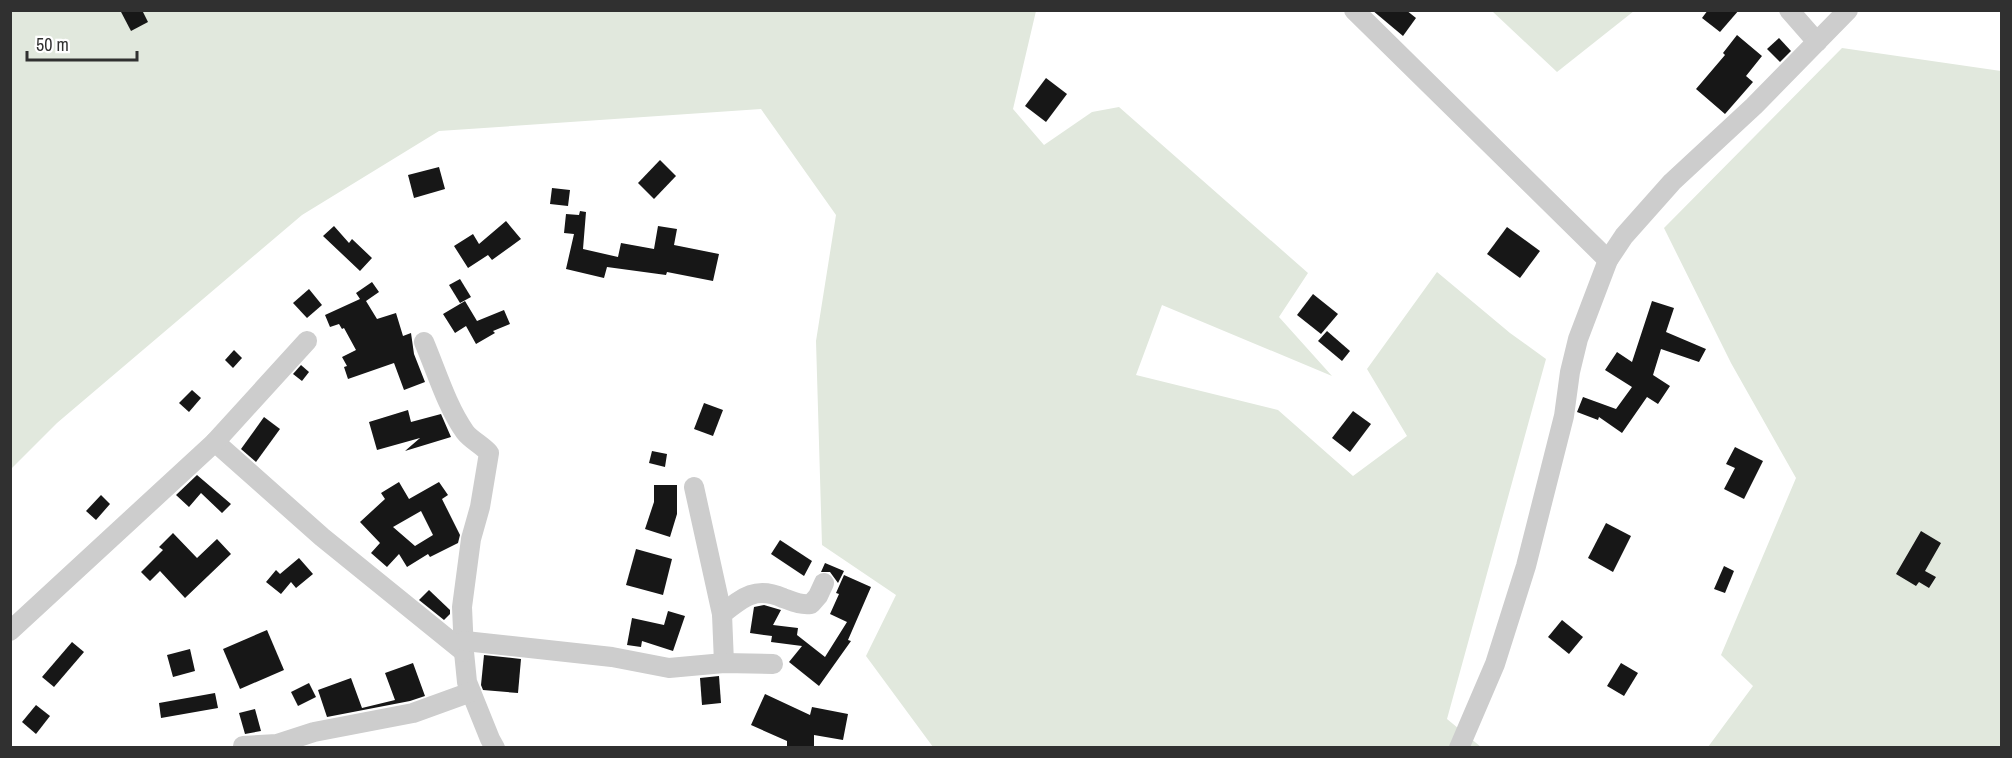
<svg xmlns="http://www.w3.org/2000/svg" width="2012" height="758" font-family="'Archivo Narrow',sans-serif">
	<rect width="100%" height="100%" fill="#fff"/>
	<g fill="#e1e8dd">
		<path d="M11 11H1036L1013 109 1044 145 1092 112 1119 107 1308 273 1279 317 1332 376 1162 305 1136 375 1278 410 1353 476 1407 436 1367 369 1437 272 1510 333 1546 359 1447 719 1481 747H933L866 656 896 595 822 545 816 341 836 215 761 109 439 131 302 215 57 423 11 469Z"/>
		<path d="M1492 11H1634L1557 72Z"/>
		<path d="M1842 48 2001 71V747H1708L1753 686 1721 655 1796 478 1731 363 1664 228Z"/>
	</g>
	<g fill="#171717" fill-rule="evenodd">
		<path d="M120 10H142L148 22 131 31Z"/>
		<path d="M1372 10H1406L1416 18 1403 36Z"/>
		<path d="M1708 10H1739L1720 32 1702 18Z"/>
		<path d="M1737 35 1762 56 1746 76 1753 82 1725 114 1696 89 1725 55 1723 53Z"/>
		<path d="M1779 38 1791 51 1780 62 1767 49Z"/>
		<path d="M1046 78 1067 94 1046 122 1025 106Z"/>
		<path d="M660 160 676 176 654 199 638 183Z"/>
		<path d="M439 167 445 189 414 198 408 175Z"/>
		<path d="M552 188 570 190 568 206 550 204Z"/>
		<path d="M580 211 586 212 583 249 618 257 621 243 654 249 658 226 677 229 674 245 719 254 713 281 667 272 666 275 607 267 604 278 566 269 574 234 564 233 566 214 579 215Z"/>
		<path d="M506 221 521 239 492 260 488 255 468 268 454 246 473 234 479 244Z"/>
		<path d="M334 226 349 243 352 239 372 258 360 271 323 236Z"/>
		<path d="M1507 227 1540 251 1520 278 1487 254Z"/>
		<path d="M460 279 471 297 460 303 449 285Z"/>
		<path d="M372 282 379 292 366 301 377 319 396 313 403 336 411 333 414 354 425 382 404 390 394 363 348 379 344 367 347 366 342 357 356 350 344 328 342 329 339 324 330 327 325 315 360 299 356 293Z"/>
		<path d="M309 289 322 305 307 318 293 303Z"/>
		<path d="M1313 294 1338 314 1321 334 1297 315Z"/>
		<path d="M465 301 477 321 504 310 510 324 493 331 495 333 476 344 466 326 455 333 443 314Z"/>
		<path d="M1652 301 1674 308 1666 332 1706 349 1699 362 1661 349 1653 375 1670 386 1658 404 1647 397 1622 433 1599 417 1598 420 1577 412 1583 397 1616 409 1632 387 1605 370 1617 352 1632 362Z"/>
		<path d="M1327 331 1350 351 1342 361 1318 341Z"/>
		<path d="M234 350 242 358 233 368 225 360Z"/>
		<path d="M301 365 309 372 302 381 293 374Z"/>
		<path d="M192 390 201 398 189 412 179 403Z"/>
		<path d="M704 403 723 410 713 436 694 429Z"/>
		<path d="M408 410 411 422 441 414 451 437 405 451 420 438 377 450 369 422Z"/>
		<path d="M1353 411 1371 424 1350 452 1332 438Z"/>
		<path d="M264 417 280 429 256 462 241 449Z"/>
		<path d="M1735 447 1763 461 1744 499 1724 489 1735 468 1726 464Z"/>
		<path d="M652 451 667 454 665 467 649 463Z"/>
		<path d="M197 475 231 504 222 513 201 493 189 507 176 495Z"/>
		<path d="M399 482 409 499 439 482 448 495 442 499 460 535 458 543 430 557 428 554 407 567 399 554 387 567 371 553 380 543 360 522 385 499 381 493ZM421 511 433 535 415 546 393 527Z"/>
		<path d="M654 485H677V514L670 537 645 529 654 502Z"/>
		<path d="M101 495 110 504 96 520 86 511Z"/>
		<path d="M1606 523 1631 536 1613 572 1588 558Z"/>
		<path d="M1921 531 1941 543 1925 571 1936 577 1929 588 1919 582 1916 586 1896 574Z"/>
		<path d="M173 533 197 558 217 539 231 554 185 598 160 571 150 581 141 572 163 550 159 547Z"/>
		<path d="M780 540 812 561 804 576 771 554Z"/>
		<path d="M636 549 672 559 663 595 626 585Z"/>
		<path d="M299 558 313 574 296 588 291 582 281 594 266 582 276 570 280 574Z"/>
		<path d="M825 563 844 571 838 583 830 572H821Z"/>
		<path d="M1724 566 1734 571 1725 593 1714 589Z"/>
		<path d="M844 575 871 587 848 640 851 641 819 686 789 662 802 646 771 642 772 636 750 633 754 607 764 605 781 610 773 625 798 628 797 635 825 657 847 622 830 614 839 594 836 593Z"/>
		<path d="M429 590 450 610V614L444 620 419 600Z"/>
		<path d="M668 611 685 616 673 651 642 641 641 647 627 645 632 618 664 625Z"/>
		<path d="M1562 620 1583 637 1569 654 1548 637Z"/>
		<path d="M267 630 284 670 240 689 223 649Z"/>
		<path d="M72 642 84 652 54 687 42 677Z"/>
		<path d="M190 649 195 671 173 677 167 655Z"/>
		<path d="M484 655 521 659 518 693 483 690 481 685Z"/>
		<path d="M413 663 425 696 410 701 327 717 318 690 351 678 362 708 395 700 385 673Z"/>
		<path d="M1621 663 1638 673 1624 696 1607 686Z"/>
		<path d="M719 676 721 703 702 705 700 678Z"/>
		<path d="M309 683 316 697 298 706 291 692Z"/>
		<path d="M215 693 218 708 161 718 159 703Z"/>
		<path d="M765 694 810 715 812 707 848 714 843 740 814 735V747H787V741L751 725Z"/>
		<path d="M36 705 50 716 36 734 22 722Z"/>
		<path d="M255 709 261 731 245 734 239 713Z"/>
	</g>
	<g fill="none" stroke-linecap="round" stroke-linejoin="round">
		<g stroke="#cdcdcd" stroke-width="20">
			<path d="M1354 10 1608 260"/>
			<path d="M1789 10 1817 42"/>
			<path d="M424 342C436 370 447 407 465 432 471 440 482 445 489 453L480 507 471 539 462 607 464 652 467 682 490 739 495 748"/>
			<path d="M215 442 322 537 464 652"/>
			<path d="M694 487 722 614 724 663"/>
			<path d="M722 614C743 597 756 586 783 598 794 602 800 605 811 604L818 596 824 583"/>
			<path d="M10 631 215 442 307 341"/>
			<path d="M465 641 612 657 669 668 724 663 773 664"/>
			<path d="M243 746 277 744 314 732 413 713 471 692"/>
			<path d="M1459 748 1495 664 1526 566 1564 416 1570 372 1578 339 1608 260 1624 236 1672 182 1754 106 1848 10"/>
		</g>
	</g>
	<rect width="2012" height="758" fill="none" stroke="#303030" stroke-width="24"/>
	<path d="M27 51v9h110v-9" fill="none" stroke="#303030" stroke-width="3"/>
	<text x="36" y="51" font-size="18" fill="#303030" stroke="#ffffff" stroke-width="4.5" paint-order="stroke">50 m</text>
</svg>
